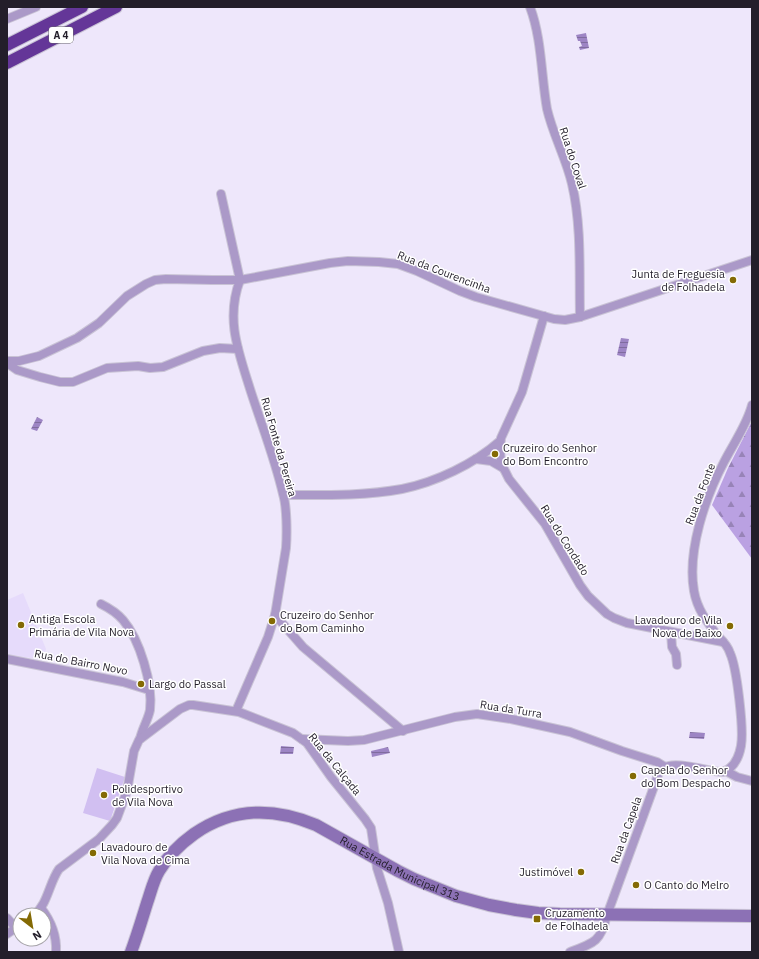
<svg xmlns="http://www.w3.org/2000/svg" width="759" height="959" font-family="'IBM Plex Sans',sans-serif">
	<defs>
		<pattern id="forest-firs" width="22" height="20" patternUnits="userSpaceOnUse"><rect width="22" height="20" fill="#baa1e2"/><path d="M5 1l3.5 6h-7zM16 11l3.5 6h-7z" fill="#9783b7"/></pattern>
		<pattern id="water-rules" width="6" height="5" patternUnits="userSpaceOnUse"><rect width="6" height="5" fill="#9d85c4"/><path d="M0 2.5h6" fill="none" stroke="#806c9f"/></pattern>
	</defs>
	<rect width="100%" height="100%" fill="#eee7fb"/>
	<path fill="#e6dbfb" d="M23 593 46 649 42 660 7 654V600Z"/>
	<path fill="#d1bff1" d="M97 768 125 777 110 821 83 813Z"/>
	<path fill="url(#forest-firs)" d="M752 421V559L712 505 728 468Z"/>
	<g fill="url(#water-rules)">
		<path d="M586 33 589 48 580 50 579 47 582 46 580 41H578L576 35Z"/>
		<path d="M621 338 629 339 625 357 617 355Z"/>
		<path d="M37 417 43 420 37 431 31 429Z"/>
		<path d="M690 732 705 733 704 739 689 738Z"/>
		<path d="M281 746 294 747 293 754H280Z"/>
		<path d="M388 747 390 753 372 757 371 751Z"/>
	</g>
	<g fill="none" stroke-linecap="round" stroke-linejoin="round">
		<defs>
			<g id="street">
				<path d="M530 7C542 39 541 75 547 109 553 135 566 158 572 184 582 227 579 273 580 317"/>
				<path d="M7 19 36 7"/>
				<path d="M221 194 240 280"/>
				<path d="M544 316 522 392 501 438 500 449 501 463 509 479 545 524 580 585 588 596 607 614 614 618 627 623 723 642"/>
				<path d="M7 361H19L39 356 77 338 99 323 127 296 146 284 155 280 166 279 212 280H240L330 263 348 261 379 262 398 264 417 271 460 291 476 297 554 319 565 320 580 317 752 260"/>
				<path d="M7 363 17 370 40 377 60 382H73L107 368 138 366 150 368 163 367 203 351 220 348 238 349"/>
				<path d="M476 459 491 461 503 468"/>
				<path d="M284 495C323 495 364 496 402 489 436 482 474 464 500 441"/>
				<path d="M101 604C109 608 117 613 123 620 140 640 153 684 150 710 148 720 142 729 140 739"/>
				<path d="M275 615 303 647 403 731"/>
				<path d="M671 632 672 647 676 654 677 665"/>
				<path d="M7 659 123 682 149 690"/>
				<path d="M236 711 268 637 275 615 286 548C287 534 287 507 283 494 275 459 262 426 251 392 239 353 225 320 240 280"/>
				<path d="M302 739 348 741 364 740 455 717 477 714 511 719 570 732 622 751 657 762 665 767"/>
				<path d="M726 771 737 777 752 781"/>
				<path d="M41 908C51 921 57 935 56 952"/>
				<path d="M34 915C48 904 49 883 59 869L99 839 112 825 117 818 127 791 134 751 139 740 180 709 189 705H193L239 712 293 733 307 743 331 777 365 819 371 828 377 868 388 903 399 952"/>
				<path d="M7 918 16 928"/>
				<path d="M7 934 20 925"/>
				<path d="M570 952C595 943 601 941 607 915L656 781C657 776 659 771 664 768 675 760 709 772 723 772 734 768 739 757 741 746 744 730 737 668 730 653 728 646 723 641 718 636 707 622 697 609 694 591 687 551 705 498 724 462 733 444 747 425 752 405"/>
			</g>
			<g id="secondary">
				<path id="s1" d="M131 952C137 936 142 919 147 903 151 892 153 881 159 871 168 856 180 844 194 834 233 807 273 807 316 825L398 871 414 879 456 896 489 905 516 910 538 913 560 914 752 916"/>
			</g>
			<g id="highway">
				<path d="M7 45 82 7"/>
				<path d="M7 63 116 7"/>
			</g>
		</defs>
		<use href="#street" stroke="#c9c3d5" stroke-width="10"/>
		<use href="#secondary" stroke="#c9c3d5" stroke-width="14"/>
		<use href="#highway" stroke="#c9c3d5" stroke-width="14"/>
		<use href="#street" stroke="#ab99c8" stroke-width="8"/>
		<use href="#secondary" stroke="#8c71b5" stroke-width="12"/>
		<use href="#highway" stroke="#643698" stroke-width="12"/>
	</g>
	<g fill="#846a04" stroke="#fff" stroke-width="1.5">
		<circle cx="733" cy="280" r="4"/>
		<circle cx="495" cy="454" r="4"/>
		<circle cx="272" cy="621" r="4"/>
		<circle cx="21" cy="625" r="4"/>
		<circle cx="730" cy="626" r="4"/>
		<circle cx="141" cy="684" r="4"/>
		<circle cx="633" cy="776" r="4"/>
		<circle cx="104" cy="795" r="4"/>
		<circle cx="93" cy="853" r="4"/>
		<circle cx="581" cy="872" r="4"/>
		<circle cx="636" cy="885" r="4"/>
		<rect x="533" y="915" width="8" height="8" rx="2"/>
	</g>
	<g text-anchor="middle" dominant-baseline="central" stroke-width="3" stroke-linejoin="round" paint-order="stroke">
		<rect fill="#fff" stroke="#65626a" stroke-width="1" x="49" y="27" width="24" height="16" rx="3"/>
		<g font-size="10" font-weight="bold" fill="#231e2a">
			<text x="61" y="35">A 4</text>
		</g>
		<g font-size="11" fill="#231e2a" stroke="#fff">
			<text transform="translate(573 158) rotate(72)">Rua do Coval</text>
			<text transform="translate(444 272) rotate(21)">Rua da Courencinha</text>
			<text transform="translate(279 447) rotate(74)">Rua Fonte da Pereira</text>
			<text transform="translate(700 494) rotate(-69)">Rua da Fonte</text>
			<text transform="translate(565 540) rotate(58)">Rua do Condado</text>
			<text transform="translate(81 662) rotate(11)">Rua do Bairro Novo</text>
			<text transform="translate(511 709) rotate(9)">Rua da Turra</text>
			<text transform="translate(335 764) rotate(51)">Rua da Calçada</text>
			<text transform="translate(626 830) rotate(-70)">Rua da Capela</text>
			<text stroke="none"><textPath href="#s1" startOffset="360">Rua Estrada Municipal 313</textPath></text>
		</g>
		<g font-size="11" fill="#231e2a" stroke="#fff" text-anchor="start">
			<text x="725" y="274" text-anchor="end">Junta de Freguesia<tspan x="725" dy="13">de Folhadela</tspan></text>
			<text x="503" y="448">Cruzeiro do Senhor<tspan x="503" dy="13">do Bom Encontro</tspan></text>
			<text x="280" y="615">Cruzeiro do Senhor<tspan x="280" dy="13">do Bom Caminho</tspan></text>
			<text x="29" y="619">Antiga Escola<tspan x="29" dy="13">Primária de Vila Nova</tspan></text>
			<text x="722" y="620" text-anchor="end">Lavadouro de Vila<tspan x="722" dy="13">Nova de Baixo</tspan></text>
			<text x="149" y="684">Largo do Passal</text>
			<text x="641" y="770">Capela do Senhor<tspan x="641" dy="13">do Bom Despacho</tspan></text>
			<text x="112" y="789">Polidesportivo<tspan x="112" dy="13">de Vila Nova</tspan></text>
			<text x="101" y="847">Lavadouro de<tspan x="101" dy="13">Vila Nova de Cima</tspan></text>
			<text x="573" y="872" text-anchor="end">Justimóvel</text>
			<text x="644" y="885">O Canto do Melro</text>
			<text x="545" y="913">Cruzamento<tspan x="545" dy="13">de Folhadela</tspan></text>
		</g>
	</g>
	<rect width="759" height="959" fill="none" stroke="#231e2a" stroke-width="16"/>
	<g transform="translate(32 927) rotate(149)"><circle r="19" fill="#ffffff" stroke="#a7a5aa"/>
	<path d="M0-3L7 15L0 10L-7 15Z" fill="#846a04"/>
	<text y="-6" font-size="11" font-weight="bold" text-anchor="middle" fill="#231e2a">N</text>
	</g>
</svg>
